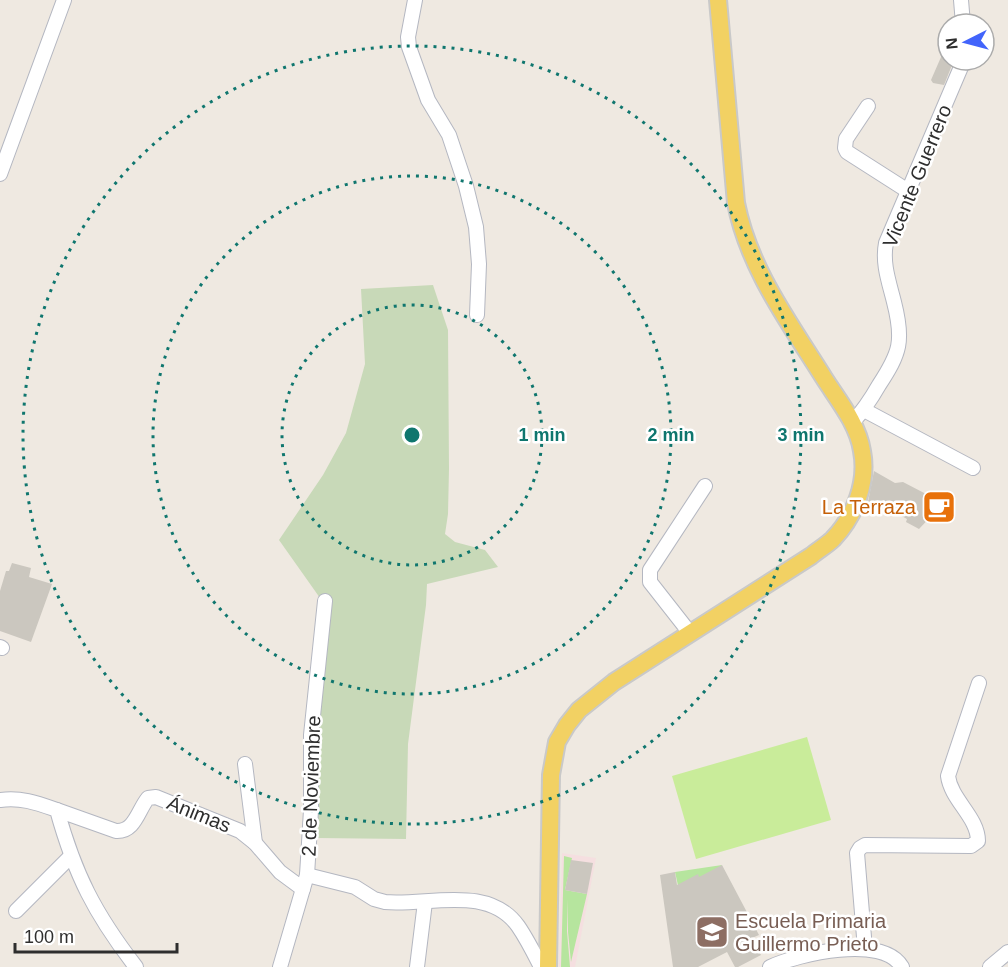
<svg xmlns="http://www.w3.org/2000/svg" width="1008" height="967" font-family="Helvetica,sans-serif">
	<rect width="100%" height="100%" fill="#efe9e1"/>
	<path fill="#f5dfe0" d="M562 853 596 858 575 967H559Z"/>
	<g fill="#b6e59e">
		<path d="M564 856 572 858 565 890 587 894 571 962 568 932V899L567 931 570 967H561Z"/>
		<path d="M722 865 684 912 675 872Z"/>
	</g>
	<path fill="#c8d9b8" d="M433 285 448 330 449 469 448 514 445 534 455 542 485 550 498 567 427 584 426 605 408 744 406 839 317 838V737L320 598 279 540 323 475 346 433 365 364 361 289Z"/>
	<path fill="#c9ec9a" d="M807 737 831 820 696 859 672 776Z"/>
	<g fill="#cbc7bf">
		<path d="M948 41V60H954L944 85 933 83 931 80Z"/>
		<path d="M874 471 895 483 903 482 953 508 942 517 936 511 919 529 906 522 907 519 878 503 868 502Z"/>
		<path d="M12 563 31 568 29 577 52 584 31 642 0 631V591L6 571H9Z"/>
		<path d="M571 860 593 863 587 894 565 890Z"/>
		<path d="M722 865 759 935 752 938 761 955 738 967H735L727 952 698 967H673L660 875 675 872 677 885 698 874 699 877Z"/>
	</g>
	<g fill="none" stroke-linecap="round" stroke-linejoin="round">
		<defs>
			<g id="minor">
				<path d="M415 0 408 37 409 47 428 100 449 135 466 186 476 227 479 264 477 315"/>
				<path d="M961 0 963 24"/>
				<path d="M868 106 846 139 845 148 847 152 908 191"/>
				<path d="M0 174 64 0"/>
				<path d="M864 410 973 468"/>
				<path d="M852 423C863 411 871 399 879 385 900 353 904 341 894 302 889 282 882 263 886 243L964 60"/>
				<path d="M690 633 650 582V570L705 486"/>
				<path d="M0 647 2 648"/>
				<path d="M245 764 255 843"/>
				<path d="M0 800C21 797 37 803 57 810 75 875 95 914 136 967"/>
				<path d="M57 810 116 831C135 832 138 810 148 798L156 797 240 831 255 843 280 872 303 889"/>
				<path d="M307 875 355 887 374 899 385 902C428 906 488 884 518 926 527 939 534 953 541 967"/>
				<path d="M16 911 71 856"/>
				<path d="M865 949 857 853 860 848 865 845 971 846 978 841C978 817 951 800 948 776L979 683"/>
				<path d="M280 967 307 875 311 810V735L325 601"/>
				<path d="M417 967 425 902"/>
				<path d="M770 967C798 954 883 934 902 967"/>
				<path d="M990 967 1008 952"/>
			</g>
			<path id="major" d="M548 967 551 775 557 742 567 725 579 710 614 682 811 556C818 550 827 545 833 539 855 516 868 482 862 451 858 424 838 400 824 378 789 322 749 269 736 203L718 0"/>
		</defs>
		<use href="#minor" stroke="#b4b7c1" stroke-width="16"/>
		<use href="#major" stroke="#c9c9c9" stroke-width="20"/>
		<use href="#minor" stroke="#fff" stroke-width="14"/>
		<use href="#major" stroke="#f2d163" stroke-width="16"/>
	</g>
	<g fill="none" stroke="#0f766e" stroke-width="3" stroke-dasharray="3 6">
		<circle cx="412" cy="435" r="130"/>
		<circle cx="412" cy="435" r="259"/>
		<circle cx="412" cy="435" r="389"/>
	</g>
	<defs>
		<symbol id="cafe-square" viewBox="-11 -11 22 22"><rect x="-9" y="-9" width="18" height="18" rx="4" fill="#e8710a" stroke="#fff"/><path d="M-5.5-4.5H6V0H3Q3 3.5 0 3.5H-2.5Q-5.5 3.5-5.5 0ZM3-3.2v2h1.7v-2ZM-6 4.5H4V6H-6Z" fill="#fff"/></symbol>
		<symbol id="school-square" viewBox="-11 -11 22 22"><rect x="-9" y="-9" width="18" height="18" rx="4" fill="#8d6e63" stroke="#fff"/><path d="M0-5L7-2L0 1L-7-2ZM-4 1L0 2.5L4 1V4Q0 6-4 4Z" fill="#fff"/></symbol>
	</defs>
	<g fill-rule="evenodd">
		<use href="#cafe-square" x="920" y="488" width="38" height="38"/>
		<use href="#school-square" x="693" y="913" width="38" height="38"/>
	</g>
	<g text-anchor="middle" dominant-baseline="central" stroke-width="5" stroke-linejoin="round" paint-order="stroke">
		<g font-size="20" fill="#2e2e2e" stroke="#fff">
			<text transform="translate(917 176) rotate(-68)">Vicente Guerrero</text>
			<text transform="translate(311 786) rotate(-88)">2 de Noviembre</text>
			<text transform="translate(199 814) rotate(22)">Ánimas</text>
		</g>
		<g font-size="20" fill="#c56008" stroke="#fff" text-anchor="end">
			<text x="916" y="507">La Terraza</text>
		</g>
		<g font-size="20" fill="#785e54" stroke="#fff" text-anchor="start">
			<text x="735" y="921">Escuela Primaria<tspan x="735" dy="23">Guillermo Prieto</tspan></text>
		</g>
	</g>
	<circle cx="412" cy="435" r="9" fill="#0f766e" stroke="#fff" stroke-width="3"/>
	<g font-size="18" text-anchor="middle" font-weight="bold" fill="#0f766e" stroke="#fff" stroke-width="5" stroke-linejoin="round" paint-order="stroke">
		<text x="542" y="441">1 min</text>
		<text x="671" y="441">2 min</text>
		<text x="801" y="441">3 min</text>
	</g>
	<g transform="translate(966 42) rotate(264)"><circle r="28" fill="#ffffff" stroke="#ababab" stroke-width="1.5"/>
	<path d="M0-4.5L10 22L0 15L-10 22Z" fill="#4264fb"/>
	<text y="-9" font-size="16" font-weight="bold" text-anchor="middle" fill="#2e2e2e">N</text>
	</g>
	<path d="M15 943v9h162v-9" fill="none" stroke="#2e2e2e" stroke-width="3"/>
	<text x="24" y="943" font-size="18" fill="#2e2e2e" stroke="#ffffff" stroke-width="4.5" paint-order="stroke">100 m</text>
</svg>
